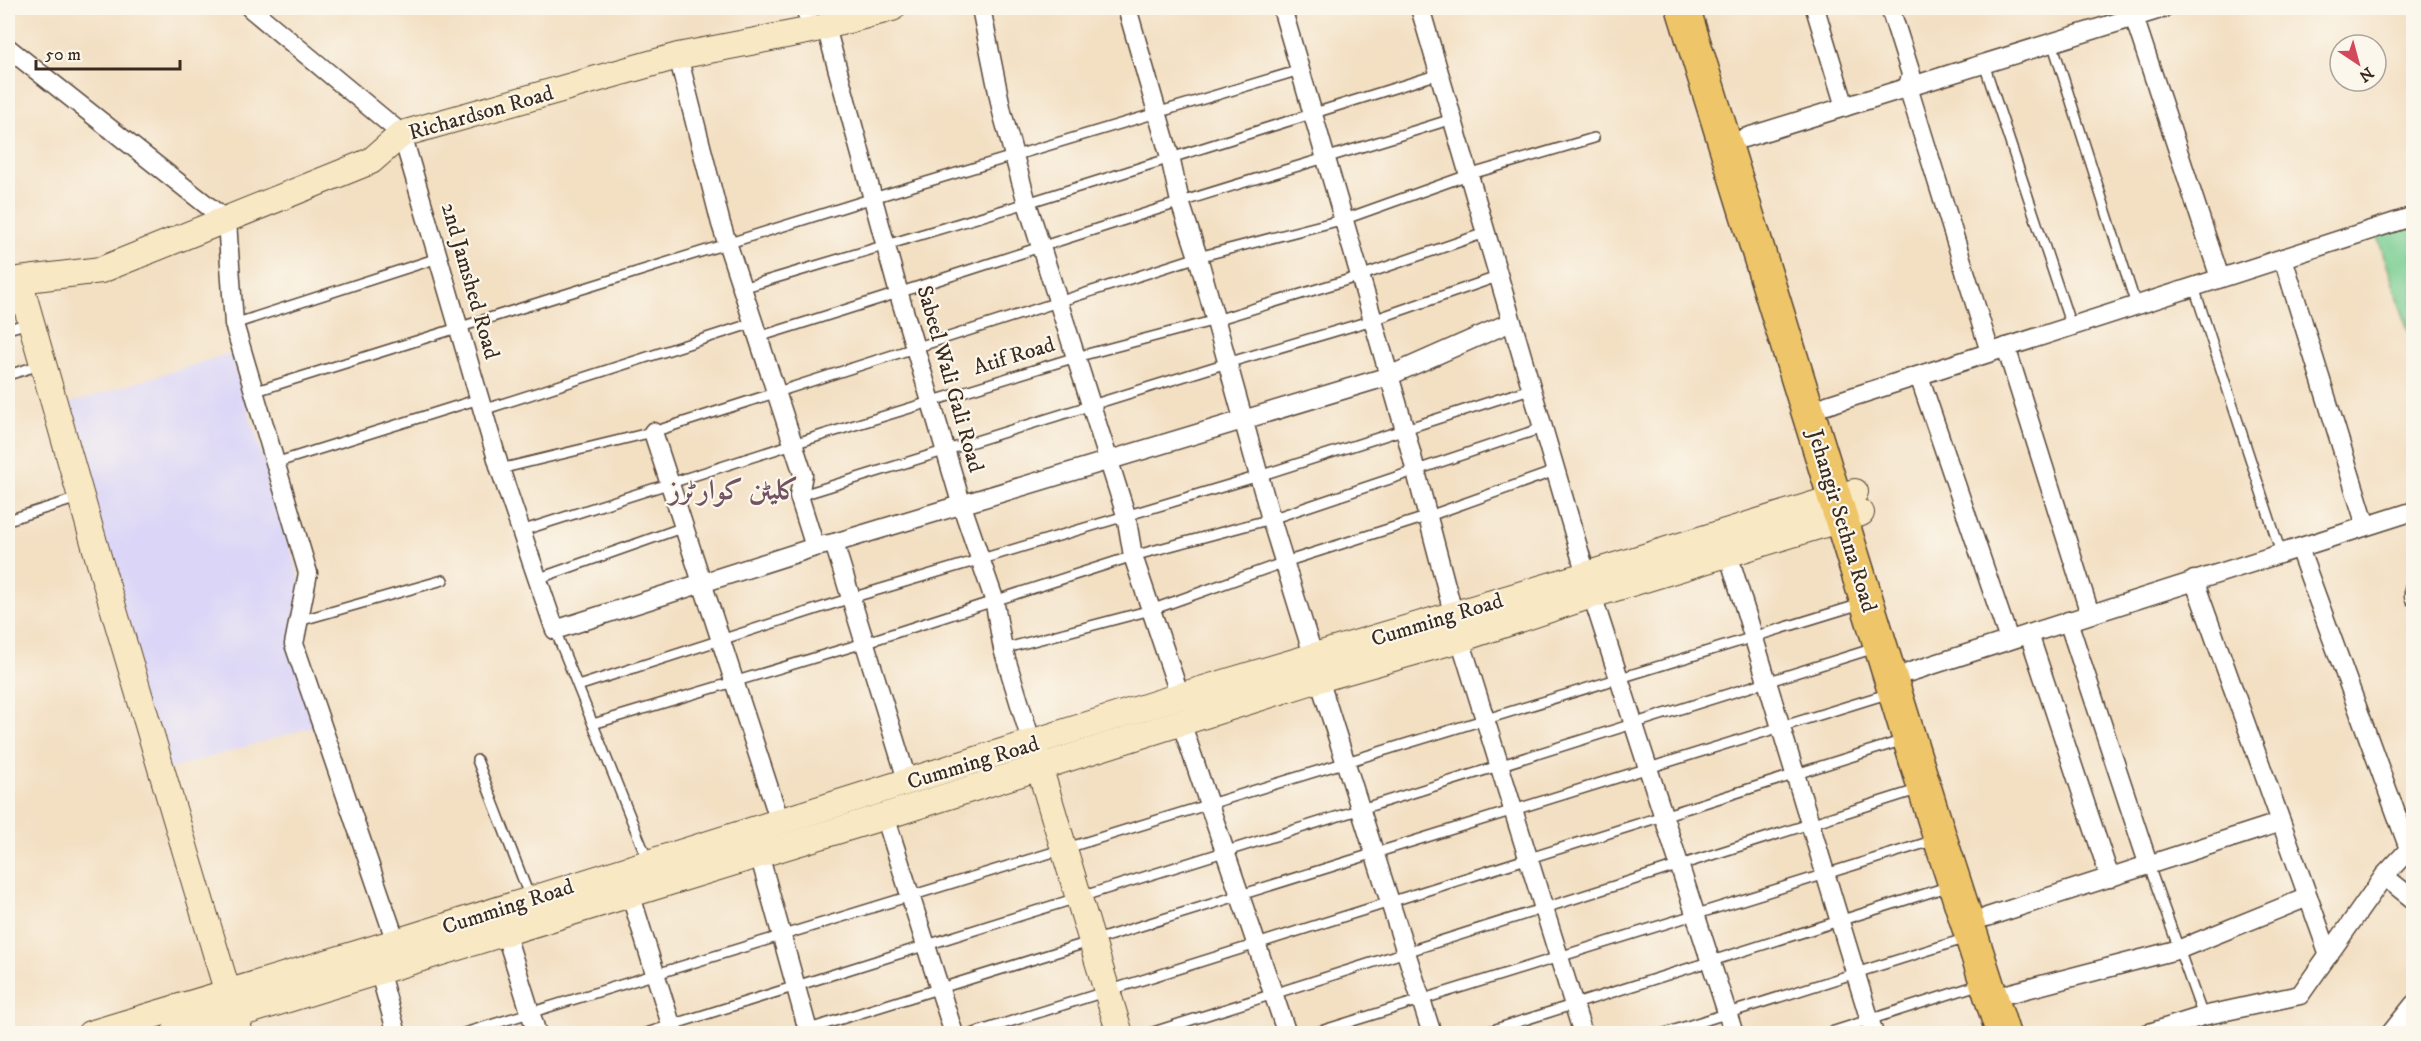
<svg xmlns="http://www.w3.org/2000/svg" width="2421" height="1041" font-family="'IM FELL DW Pica',Amiri,serif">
	<rect width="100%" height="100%" fill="#fbf7ec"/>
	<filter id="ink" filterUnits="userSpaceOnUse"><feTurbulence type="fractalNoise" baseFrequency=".0167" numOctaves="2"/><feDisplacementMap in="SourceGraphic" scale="12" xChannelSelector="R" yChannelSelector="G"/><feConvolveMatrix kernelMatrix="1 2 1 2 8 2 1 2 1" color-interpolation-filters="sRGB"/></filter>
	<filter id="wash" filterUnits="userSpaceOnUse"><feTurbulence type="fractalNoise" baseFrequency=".008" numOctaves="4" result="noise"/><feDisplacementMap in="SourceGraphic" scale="24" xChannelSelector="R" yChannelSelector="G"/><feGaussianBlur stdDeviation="1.35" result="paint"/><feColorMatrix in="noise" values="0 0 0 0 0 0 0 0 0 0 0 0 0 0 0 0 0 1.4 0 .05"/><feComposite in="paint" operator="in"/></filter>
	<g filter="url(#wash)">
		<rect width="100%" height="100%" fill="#f3dfc2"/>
		<path fill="#dbd6f7" d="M231 353 304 593 294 644 322 724 161 772 55 408Z"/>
		<path fill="#78cd91" stroke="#5a7c58" stroke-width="1.5" d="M2413 216V345L2375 228Z"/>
	</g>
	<g filter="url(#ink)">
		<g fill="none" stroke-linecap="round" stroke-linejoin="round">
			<defs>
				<g id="lane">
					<path d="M2052 42 2136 305"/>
					<path d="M1984 64 2071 326"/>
					<path d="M2194 287 2281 553"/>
					<path d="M742 288 1027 203 1439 74"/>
					<path d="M234 324 438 258"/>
					<path d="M8 329 29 323"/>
					<path d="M758 337C898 294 1038 247 1178 203 1269 174 1361 148 1452 119"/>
					<path d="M8 375 40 365"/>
					<path d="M253 392 873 198 1300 70"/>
					<path d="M483 410 753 323"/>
					<path d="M275 463 479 399"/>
					<path d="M500 469 653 432 1198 257 1345 219 1468 175 1594 138"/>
					<path d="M799 496 1227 363 1373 320 1497 277"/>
					<path d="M8 520 78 498"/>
					<path d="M521 531 793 444 1076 357 1216 320 1360 276 1485 233"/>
					<path d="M537 579 684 527"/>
					<path d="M299 621 443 580"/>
					<path d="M555 630 648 861"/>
					<path d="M1003 649 1151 610 1285 562 1429 516 1555 471"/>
					<path d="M578 686 851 598 1259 476 1530 389"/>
					<path d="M593 724 864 643 1133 556 1271 519 1542 428"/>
					<path d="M477 760 530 898"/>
					<path d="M2149 866 2203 1016"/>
					<path d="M461 1034 1861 604"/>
					<path d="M643 1034 1875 648"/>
					<path d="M793 1034 1890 693"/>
					<path d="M971 1034 1904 740"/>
					<path d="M1147 1034 1920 789"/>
					<path d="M1311 1034 1935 840"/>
					<path d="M1480 1034 1950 886"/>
					<path d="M1662 1034 1967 938"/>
					<path d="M1825 1034 1981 984"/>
				</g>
				<g id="street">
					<path d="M250 8 402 134 500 469 555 630 815 547"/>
					<path d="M805 8 812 30"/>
					<path d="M981 8 1002 112 1027 203 1126 515 1133 556 1180 696"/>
					<path d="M1127 8 1170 157 1180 202 1198 257 1271 519 1314 658"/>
					<path d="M1282 8 1405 430 1460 639 1583 1034"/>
					<path d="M1420 8 1592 595 1734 1034"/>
					<path d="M1815 8 1845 107"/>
					<path d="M1890 8 1911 74 1908 87 1990 352"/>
					<path d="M2134 17 2220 278"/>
					<path d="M826 27 899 294 962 506 994 599 1003 649 1032 744"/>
					<path d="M8 48 227 221 234 324 308 573 294 644 396 942"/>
					<path d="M678 56 721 224 803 474 799 496 815 547 834 543 908 783"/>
					<path d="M1744 138 2164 8"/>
					<path d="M2283 258 2366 526"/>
					<path d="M2006 347 2090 614"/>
					<path d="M1919 376 2009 640"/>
					<path d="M1827 405 2414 216"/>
					<path d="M653 432 780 822"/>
					<path d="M834 543 1389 376 1511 322"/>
					<path d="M2299 548 2409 849"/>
					<path d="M1728 553 1874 1034"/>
					<path d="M2194 580 2329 955"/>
					<path d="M2414 589V597"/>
					<path d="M2068 621 2149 866"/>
					<path d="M2029 634 2110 878"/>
					<path d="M1910 672 2414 511"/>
					<path d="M1319 679 1432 1034"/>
					<path d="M1181 722 1287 1034"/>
					<path d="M885 816 954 1034"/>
					<path d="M759 854 809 1034"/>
					<path d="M2384 876 2414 900"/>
					<path d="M630 893 674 1034"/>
					<path d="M1987 917 2281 822"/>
					<path d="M505 932 537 1034"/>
					<path d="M379 970 397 1034"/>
					<path d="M2011 993 2180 949 2308 897"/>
					<path d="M2146 1034 2203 1016 2300 995 2384 876 2414 844"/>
					<path d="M2390 1034 2414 1004"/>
				</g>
				<g id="secondary">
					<path d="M19 280 101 270 371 161 402 134 678 56 812 30 892 8"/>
					<path d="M19 280 99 560 240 1034"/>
					<path d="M1035 753 1120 1034"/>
					<path d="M90 1034 396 942 1180 696 1586 575 1855 492"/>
					<path d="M174 1034 885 816 1319 679 1460 639 1592 595 1861 513"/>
				</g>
				<path id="highway" d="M1683 8 1940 838 2003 1034"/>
			</defs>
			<use href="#lane" stroke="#574537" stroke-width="12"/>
			<use href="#street" stroke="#574537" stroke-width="21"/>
			<use href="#secondary" stroke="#574537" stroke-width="28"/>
			<use href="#highway" stroke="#574537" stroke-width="36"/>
			<use href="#lane" stroke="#fff" stroke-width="9"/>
			<use href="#street" stroke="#fff" stroke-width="18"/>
			<use href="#secondary" stroke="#f8e8c3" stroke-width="26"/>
			<use href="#highway" stroke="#eec569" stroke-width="33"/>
		</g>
	</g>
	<g text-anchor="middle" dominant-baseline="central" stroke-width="4.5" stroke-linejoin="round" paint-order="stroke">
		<g font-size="22" fill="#3b2a1e" stroke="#fbf7ec">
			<text transform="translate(481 113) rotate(-16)">Richardson Road</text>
			<text transform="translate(470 281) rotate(74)">2nd Jamshed Road</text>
			<text transform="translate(1014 356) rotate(-17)">Atif Road</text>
			<text transform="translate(950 379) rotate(74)">Sabeel Wali Gali Road</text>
			<text transform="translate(1842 521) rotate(73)">Jehangir Sethna Road</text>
			<text transform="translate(1437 620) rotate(-17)">Cumming Road</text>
			<text transform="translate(973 763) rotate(-17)">Cumming Road</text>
			<text transform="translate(508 907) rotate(-18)">Cumming Road</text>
		</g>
		<g font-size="28" font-weight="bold" fill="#735362" stroke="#fbf7ec">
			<text x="734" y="490">کلیٹن کوارٹرز</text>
		</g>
	</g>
	<rect width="2421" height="1041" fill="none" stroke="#fbf7ec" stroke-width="30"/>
	<g transform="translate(2358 63) rotate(144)"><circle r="28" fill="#fbf7ec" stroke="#aea59a" stroke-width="1.5"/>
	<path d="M0-4.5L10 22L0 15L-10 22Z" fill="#d1495b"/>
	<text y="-9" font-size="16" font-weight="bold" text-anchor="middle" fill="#3b2a1e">N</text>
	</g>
	<path d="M36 60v9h144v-9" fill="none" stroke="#3b2a1e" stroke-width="3"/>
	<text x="45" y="60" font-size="18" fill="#3b2a1e" stroke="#fbf7ec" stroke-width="4.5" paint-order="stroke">50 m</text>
</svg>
